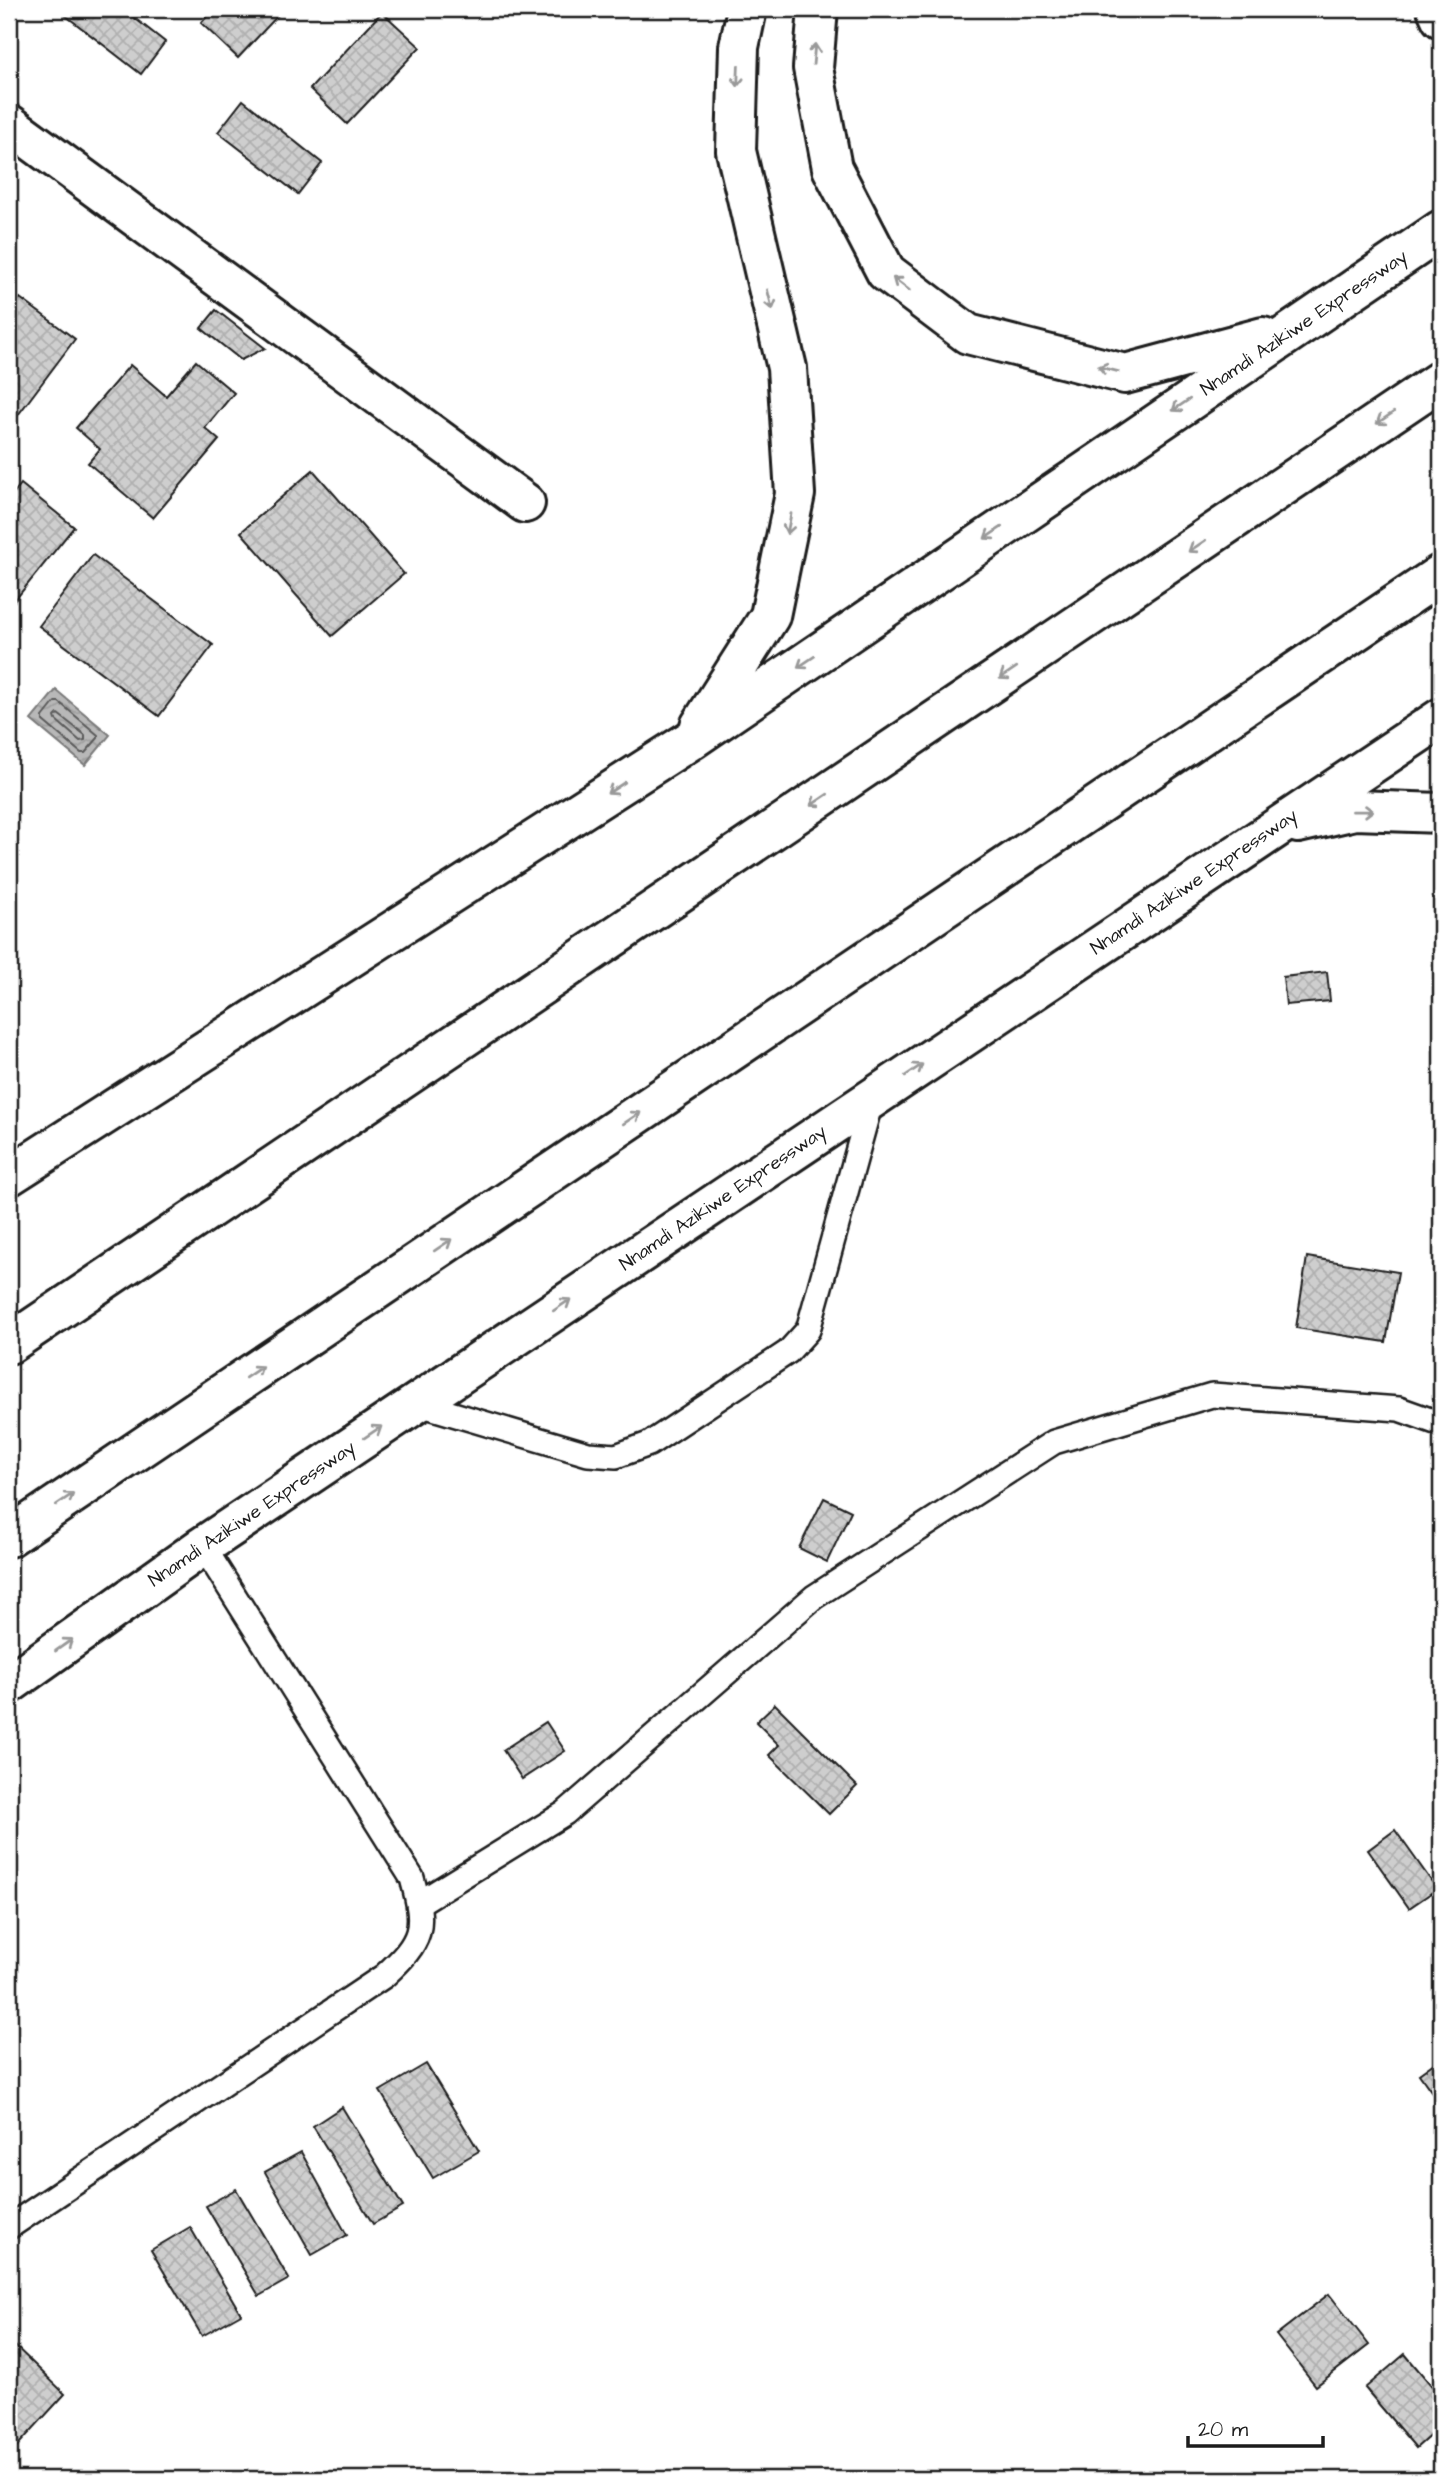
<svg xmlns="http://www.w3.org/2000/svg" width="1450" height="2488" font-family="'Architects Daughter',sans-serif">
	<defs>
		<pattern id="water-waves" width="16" height="10" patternUnits="userSpaceOnUse" patternTransform="scale(1.75)"><rect width="16" height="10" fill="#b8b8b8"/><path d="M0 5q4-4 8 0t8 0" fill="none" stroke="#9e9e9e"/></pattern>
		<pattern id="building-cross-hatch" width="8" height="8" patternUnits="userSpaceOnUse" patternTransform="scale(1.75)"><rect width="8" height="8" fill="#cecece"/><path d="M0 0l8 8M0 8l8-8" fill="none" stroke="#b0b0b0"/></pattern>
	</defs>
	<rect width="100%" height="100%" fill="#fff"/>
	<filter id="ink" filterUnits="userSpaceOnUse"><feTurbulence type="fractalNoise" baseFrequency=".0143" numOctaves="2"/><feDisplacementMap in="SourceGraphic" scale="14" xChannelSelector="R" yChannelSelector="G"/><feConvolveMatrix kernelMatrix="1 2 1 2 8 2 1 2 1" color-interpolation-filters="sRGB"/></filter>
	<g filter="url(#ink)">
		<path fill="url(#water-waves)" stroke="#7a7a7a" stroke-width="2" d="M56 690 110 735 85 765 31 720Z"/>
		<g fill="none" stroke-linecap="round" stroke-linejoin="round">
			<g stroke="#5a5a5a" stroke-width="2">
				<path d="M55 702H59L98 735V738L85 753H81L43 721V717Z"/>
				<path d="M58 714 85 735V740L80 741 56 720 55 717Z"/>
			</g>
		</g>
		<g fill="url(#building-cross-hatch)" stroke="#1c1c1c" stroke-width="2">
			<path d="M63 9H123L165 42 141 74 61 12Z"/>
			<path d="M214 9H284L238 58 201 23Z"/>
			<path d="M382 12 420 47 347 124 310 89Z"/>
			<path d="M243 100 322 163 298 194 218 132Z"/>
			<path d="M20 298 75 339 9 427V313Z"/>
			<path d="M216 310 265 348 241 360 201 328Z"/>
			<path d="M196 361 234 393 205 428 219 440 153 518 88 463 100 449 76 428 130 365 166 396Z"/>
			<path d="M313 470 404 574 332 636 241 532Z"/>
			<path d="M21 484 74 527 11 605 9 603V499Z"/>
			<path d="M93 555 213 645 159 716 39 626Z"/>
			<path d="M1327 972 1330 1001 1286 1005 1283 977Z"/>
			<path d="M1307 1257 1398 1272 1386 1342 1296 1328Z"/>
			<path d="M824 1498 851 1511 827 1562 799 1548Z"/>
			<path d="M775 1704 857 1786 829 1814 769 1755 779 1745 756 1722Z"/>
			<path d="M546 1722 565 1751 522 1779 503 1750Z"/>
			<path d="M1395 1830 1437 1889 1409 1908 1368 1850Z"/>
			<path d="M1441 2058V2105L1419 2074Z"/>
			<path d="M426 2064 479 2151 433 2178 380 2091Z"/>
			<path d="M342 2107 403 2207 373 2224 313 2126Z"/>
			<path d="M301 2152 347 2235 312 2255 265 2172Z"/>
			<path d="M236 2189 289 2279 259 2296 206 2206Z"/>
			<path d="M190 2227 241 2314 202 2336 151 2250Z"/>
			<path d="M1329 2294 1369 2345 1316 2386 1276 2335Z"/>
			<path d="M9 2340 65 2394 9 2455Z"/>
			<path d="M1405 2354 1441 2397V2426L1416 2448 1365 2388Z"/>
		</g>
		<g fill="none" stroke-linecap="round" stroke-linejoin="round">
			<defs>
				<g id="lane">
					<path d="M416 1403 588 1454 616 1456 649 1444 788 1352 808 1330 872 1098"/>
					<path d="M419 1903 565 1813 814 1597 1054 1442 1212 1395 1399 1409 1441 1424"/>
					<path d="M9 2227 384 1976C423 1940 426 1929 412 1878L203 1546"/>
				</g>
				<path id="street" d="M9 124 525 503"/>
				<path id="secondary" d="M1437 9 1441 18"/>
				<g id="highway">
					<path d="M818 9 813 68 832 168 886 272 968 334 1125 374 1263 337"/>
					<path d="M700 726 770 616 795 494 787 368 736 151 739 47 747 9"/>
					<path d="M1298 823 1355 810 1441 813"/>
					<path d="M9 1176 691 740 1441 230"/>
					<path d="M9 1344 1441 380"/>
					<path d="M9 1537 1441 574"/>
					<path d="M9 1684 203 1546 1441 718"/>
				</g>
			</defs>
			<use href="#lane" stroke="#1c1c1c" stroke-width="28"/>
			<use href="#street" stroke="#1c1c1c" stroke-width="44"/>
			<use href="#secondary" stroke="#1c1c1c" stroke-width="44"/>
			<use href="#highway" stroke="#1c1c1c" stroke-width="44"/>
			<use href="#lane" stroke="#fff" stroke-width="23"/>
			<use href="#street" stroke="#fff" stroke-width="38"/>
			<use href="#secondary" stroke="#fff" stroke-width="38"/>
			<use href="#highway" stroke="#fff" stroke-width="38"/>
		</g>
		<defs><path id="oneway-shaft" d="M-6 0H5M1.5-3L5.5 0L1.5 3" fill="none" stroke-width="1.6" stroke-linecap="round" stroke-linejoin="round" transform="scale(1.75)"/></defs>
		<g stroke="#999">
			<use href="#oneway-shaft" transform="translate(814 54) rotate(-85)"/>
			<use href="#oneway-shaft" transform="translate(738 76) rotate(92)"/>
			<use href="#oneway-shaft" transform="translate(901 284) rotate(-143)"/>
			<use href="#oneway-shaft" transform="translate(770 300) rotate(76)"/>
			<use href="#oneway-shaft" transform="translate(1108 369) rotate(-166)"/>
			<use href="#oneway-shaft" transform="translate(1181 405) rotate(146)"/>
			<use href="#oneway-shaft" transform="translate(1385 418) rotate(146)"/>
			<use href="#oneway-shaft" transform="translate(789 524) rotate(101)"/>
			<use href="#oneway-shaft" transform="translate(993 533) rotate(146)"/>
			<use href="#oneway-shaft" transform="translate(1197 546) rotate(146)"/>
			<use href="#oneway-shaft" transform="translate(806 662) rotate(146)"/>
			<use href="#oneway-shaft" transform="translate(1008 673) rotate(146)"/>
			<use href="#oneway-shaft" transform="translate(616 788) rotate(147)"/>
			<use href="#oneway-shaft" transform="translate(819 800) rotate(146)"/>
			<use href="#oneway-shaft" transform="translate(1363 811) rotate(-1)"/>
			<use href="#oneway-shaft" transform="translate(914 1070) rotate(-34)"/>
			<use href="#oneway-shaft" transform="translate(632 1118) rotate(-34)"/>
			<use href="#oneway-shaft" transform="translate(443 1245) rotate(-34)"/>
			<use href="#oneway-shaft" transform="translate(562 1305) rotate(-34)"/>
			<use href="#oneway-shaft" transform="translate(254 1372) rotate(-34)"/>
			<use href="#oneway-shaft" transform="translate(373 1432) rotate(-34)"/>
			<use href="#oneway-shaft" transform="translate(65 1499) rotate(-34)"/>
			<use href="#oneway-shaft" transform="translate(64 1645) rotate(-35)"/>
		</g>
	</g>
	<g text-anchor="middle" dominant-baseline="central" stroke-width="5" stroke-linejoin="round" paint-order="stroke">
		<g font-size="19" fill="#1c1c1c" stroke="#fff">
			<text transform="translate(1304 323) rotate(-34)">Nnamdi Azikiwe Expressway</text>
			<text transform="translate(1194 882) rotate(-34)">Nnamdi Azikiwe Expressway</text>
			<text transform="translate(723 1198) rotate(-34)">Nnamdi Azikiwe Expressway</text>
			<text transform="translate(252 1514) rotate(-34)">Nnamdi Azikiwe Expressway</text>
		</g>
	</g>
	<rect width="1450" height="2488" fill="none" stroke="#fff" stroke-width="35"/>
	<rect x="18" y="18" width="1415" height="2453" fill="none" stroke="#1c1c1c" stroke-width="2.5" filter="url(#ink)"/>
	<path d="M1188 2436v10h135v-10" fill="none" stroke="#1c1c1c" stroke-width="3.5"/>
	<text x="1198" y="2436" font-size="21" fill="#1c1c1c" stroke="#ffffff" stroke-width="5" paint-order="stroke">20 m</text>
</svg>
